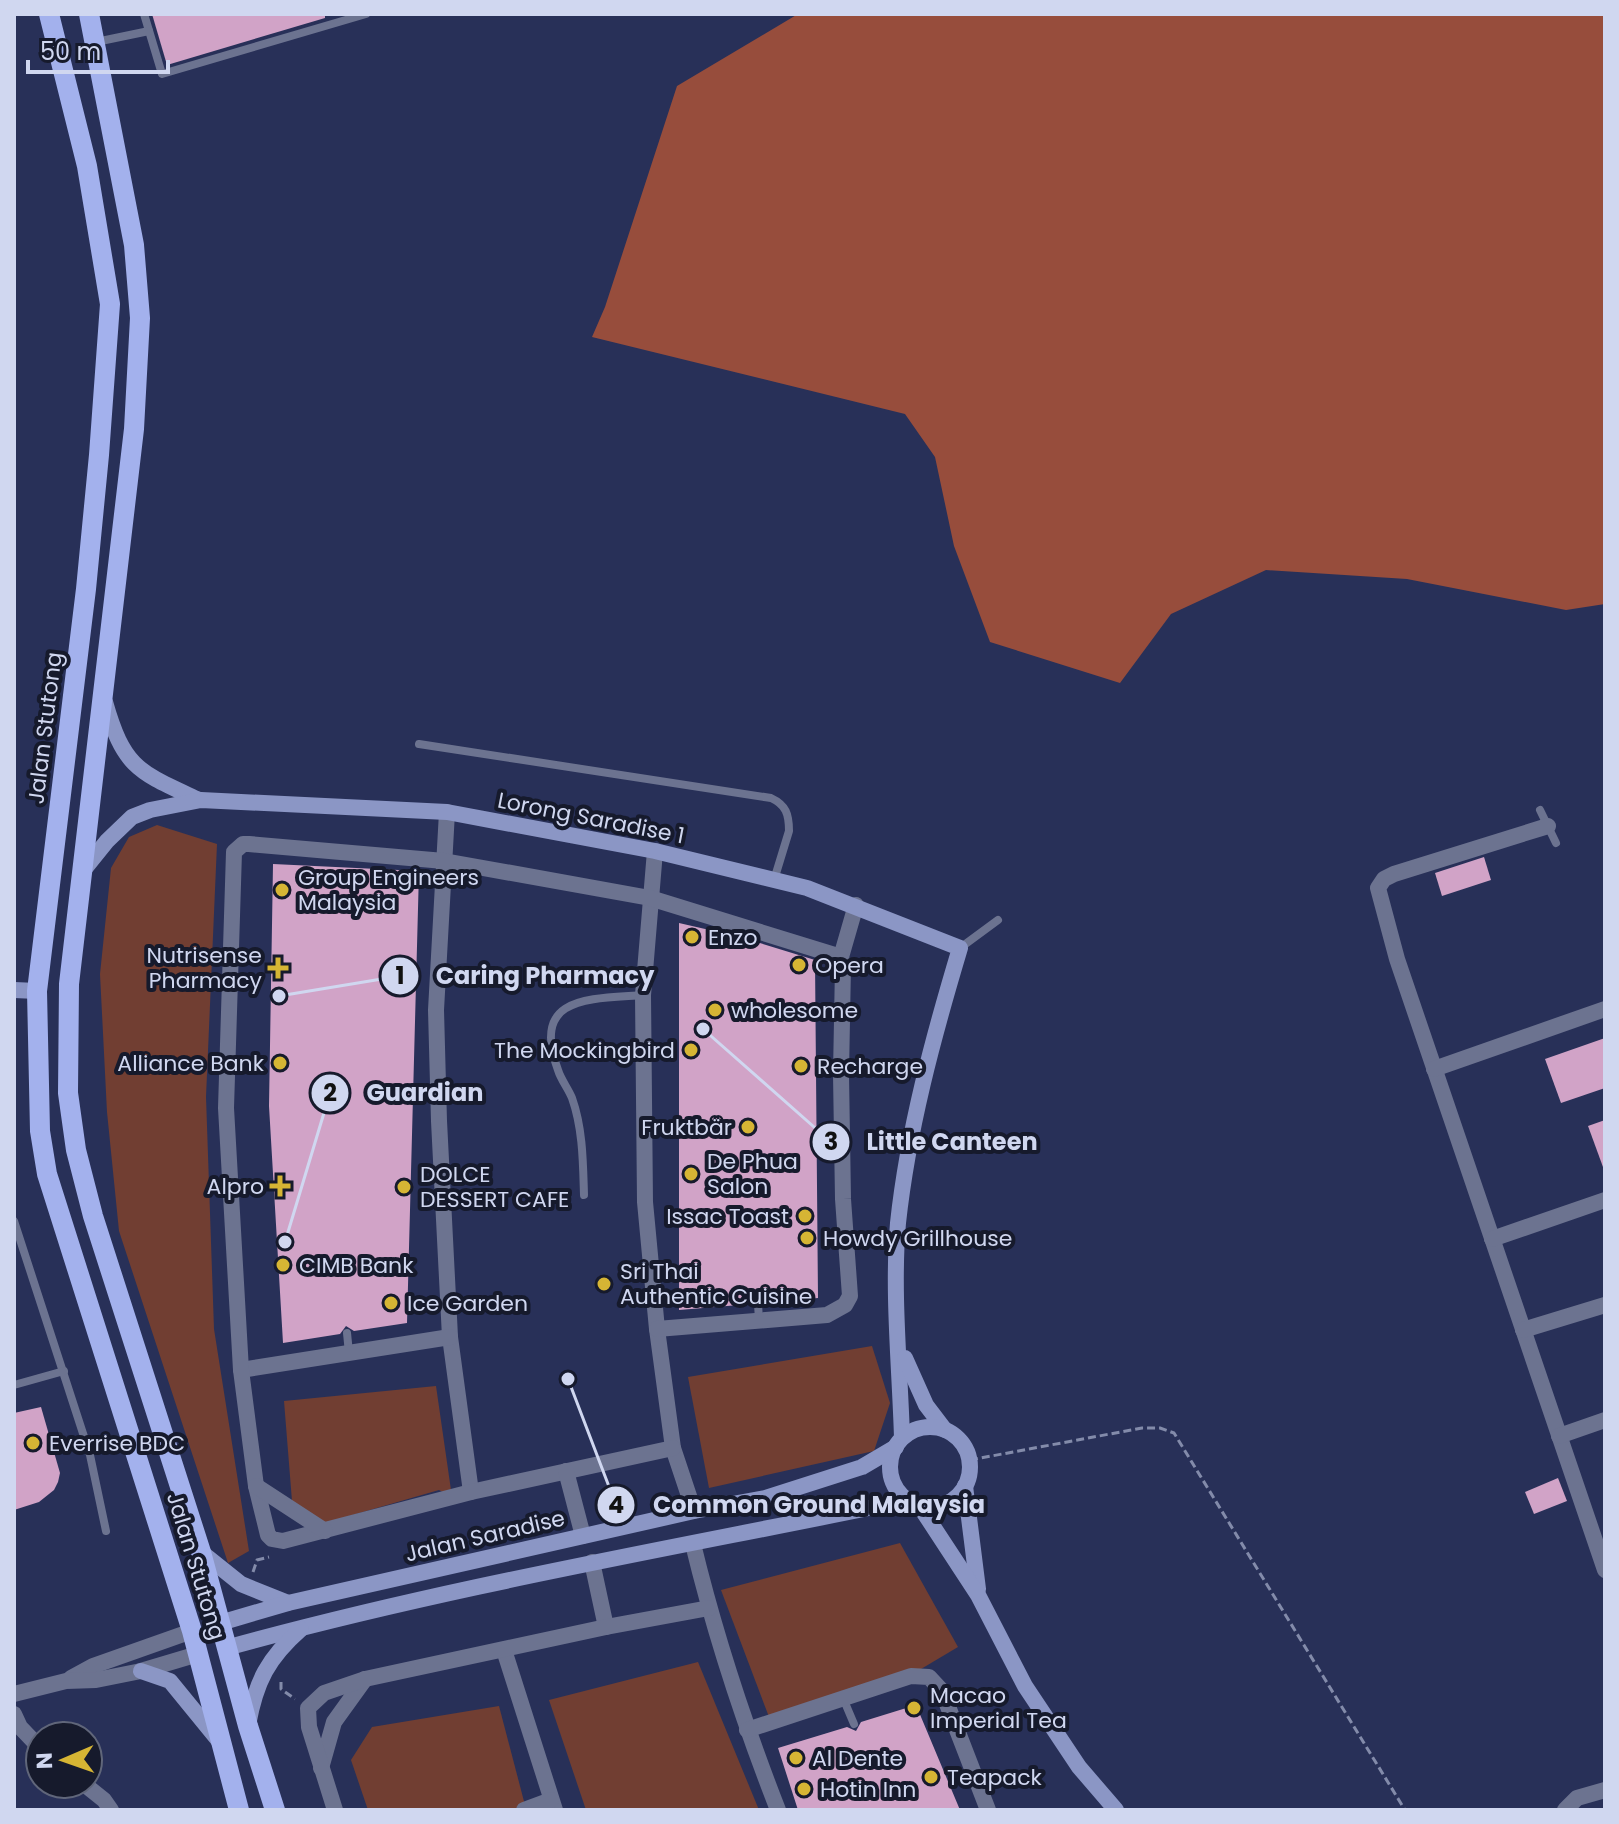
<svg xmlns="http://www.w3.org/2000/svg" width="1619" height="1824" font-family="Poppins,sans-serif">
	<rect width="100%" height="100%" fill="#283058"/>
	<g fill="#713e32">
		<path d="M157 825 217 844 206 1097 214 1329 249 1551 228 1563 119 1231 107 1112 100 974 111 868 129 837Z"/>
		<path d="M872 1346 890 1403 874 1451 709 1488 688 1377Z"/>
		<path d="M436 1386 452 1497 439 1490 325 1523 292 1501 284 1401Z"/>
		<path d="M900 1543 958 1647 921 1669 769 1717 721 1590Z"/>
		<path d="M698 1662 759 1810H586L549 1700Z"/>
		<path d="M499 1706 526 1809 368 1810 351 1760 372 1727Z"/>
	</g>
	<path fill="#974d3c" d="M798 14H1605V604L1566 610 1407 579 1266 570 1171 614 1120 683 990 642 954 546 935 457 905 414 592 337 605 307 677 86Z"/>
	<g fill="#d1a3c7">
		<path d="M152 14H325V18L167 65Z"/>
		<path d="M1484 857 1491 880 1442 896 1435 873Z"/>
		<path d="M273 864 419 871 407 1323 354 1331 346 1326 340 1334 283 1343 269 1106Z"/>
		<path d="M679 923 740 937 815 960 818 1298 765 1303 762 1297 757 1296 751 1304 679 1310Z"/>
		<path d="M1605 1038V1088L1561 1103 1545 1059Z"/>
		<path d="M1605 1120V1167H1603L1588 1126Z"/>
		<path d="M41 1407 60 1473 58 1482 54 1490 39 1502 14 1510V1413Z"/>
		<path d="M1558 1478 1567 1501 1534 1514 1525 1492Z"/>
		<path d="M916 1705 960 1810H798L778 1748 847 1727 856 1731 861 1722Z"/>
	</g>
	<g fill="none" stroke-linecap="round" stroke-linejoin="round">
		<g stroke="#838baa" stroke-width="3" stroke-dasharray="8 4" stroke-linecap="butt">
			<path d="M970 1460 1142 1428H1160L1174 1433 1405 1810"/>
			<path d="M253 1572 257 1560 269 1557"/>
			<path d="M281 1682V1689L295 1699"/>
		</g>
		<g stroke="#6c7390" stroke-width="8">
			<path d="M144 14 162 74 366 14"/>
			<path d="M96 42 149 31"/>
			<path d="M419 744 771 798C786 805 789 814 789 831L774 880"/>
			<path d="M1540 810 1556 843"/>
			<path d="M960 948 998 920"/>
			<path d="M584 1195C583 1163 583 1129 572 1098 568 1088 561 1080 558 1070 530 995 590 999 643 995"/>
			<path d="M14 1221 90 1455 106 1531"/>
			<path d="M758 1303 759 1321"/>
			<path d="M347 1333 349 1353"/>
			<path d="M14 1385 64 1371"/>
			<path d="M843 1698 854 1724"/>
		</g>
		<g stroke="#6c7390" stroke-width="16">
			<path d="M447 812 436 1010 439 1121 450 1337 471 1492"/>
			<path d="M1548 826 1394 874 1384 879 1378 888 1397 959 1605 1570"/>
			<path d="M655 851 643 995 645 1202 657 1329 673 1448 694 1511"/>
			<path d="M1434 1069 1605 1009"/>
			<path d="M1492 1239 1605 1200"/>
			<path d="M657 1329 827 1315 845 1305 850 1296 843 1199 841 1074 843 966 841 957 856 905"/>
			<path d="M1523 1330 1605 1305"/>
			<path d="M241 1370 450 1337"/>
			<path d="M1559 1436 1605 1420"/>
			<path d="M673 1448 471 1492 283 1541 272 1539 268 1535 256 1486 241 1370 226 1108 234 852 243 844H249L444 861 650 898 841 957"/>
			<path d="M566 1471 583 1536"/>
			<path d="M256 1486 325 1531"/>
			<path d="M693 1544C715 1635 744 1723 778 1810"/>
			<path d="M592 1562 606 1627"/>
			<path d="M504 1650 555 1810"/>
			<path d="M71 1678 93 1666 192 1631"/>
			<path d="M14 1694 66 1681 96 1680 141 1671 198 1654"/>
			<path d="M14 1714 20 1727 40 1748"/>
			<path d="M747 1730 911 1676 929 1677 942 1691 988 1810"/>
			<path d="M321 1768 334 1722 365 1679"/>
			<path d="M84 1784 104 1800 111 1810"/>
			<path d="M335 1810 309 1727 308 1708 324 1693 365 1679 606 1627 709 1608"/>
			<path d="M524 1810 551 1800"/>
			<path d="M1565 1810 1577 1798 1605 1790"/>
		</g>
		<g stroke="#8b96c5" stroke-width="16">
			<path d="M105 702C124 769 139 772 199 800"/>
			<path d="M82 872 107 841 132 817 150 810 201 800 447 812 655 851 807 888 960 948C933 1038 908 1130 898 1223 892 1292 900 1369 902 1438"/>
			<path d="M14 990 37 991"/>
			<path d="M905 1358 926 1405 945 1430"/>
			<circle cx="930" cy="1467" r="40"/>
			<path d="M965 1486 978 1589"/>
			<path d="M919 1505 978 1595 1025 1686 1079 1767 1116 1810"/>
			<path d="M201 1552 241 1584 288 1603"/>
			<path d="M220 1623 288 1603 694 1511 765 1498 862 1467 896 1447"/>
			<path d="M226 1648C450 1586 680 1547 908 1500"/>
			<path d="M141 1671 170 1681 219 1741"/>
			<path d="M248 1725C256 1681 268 1658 301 1629"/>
		</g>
		<g stroke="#a3b1ed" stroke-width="20">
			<path d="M49 14 87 166 110 304 99 455 86 589 37 991 40 1131 47 1174 192 1631 239 1810"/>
			<path d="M89 14 134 245 140 318 134 429 69 984 68 1093 76 1150 93 1216 201 1552 248 1726 275 1810"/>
		</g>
	</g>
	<g fill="#d6b534" stroke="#161a2c" stroke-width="3">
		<circle cx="282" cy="890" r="8"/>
		<circle cx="692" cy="937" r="8"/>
		<circle cx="799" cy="965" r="8"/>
		<path d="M274 956h8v8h8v8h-8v8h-8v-8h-8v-8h8z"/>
		<circle cx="715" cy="1010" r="8"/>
		<circle cx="691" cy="1050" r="8"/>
		<circle cx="280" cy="1063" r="8"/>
		<circle cx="801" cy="1066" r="8"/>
		<circle cx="748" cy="1127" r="8"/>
		<circle cx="691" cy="1174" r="8"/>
		<path d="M276 1174h8v8h8v8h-8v8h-8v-8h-8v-8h8z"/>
		<circle cx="404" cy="1187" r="8"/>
		<circle cx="805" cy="1216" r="8"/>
		<circle cx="807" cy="1238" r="8"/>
		<circle cx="283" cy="1265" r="8"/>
		<circle cx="604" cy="1284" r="8"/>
		<circle cx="391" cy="1303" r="8"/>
		<circle cx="33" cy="1443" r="8"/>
		<circle cx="914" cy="1708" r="8"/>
		<circle cx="796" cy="1758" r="8"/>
		<circle cx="931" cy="1777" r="8"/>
		<circle cx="804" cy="1789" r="8"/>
	</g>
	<g text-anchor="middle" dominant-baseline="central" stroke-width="8" stroke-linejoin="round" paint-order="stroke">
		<g font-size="22" fill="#d0d7f0" stroke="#161a2c">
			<text transform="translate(45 728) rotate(-83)">Jalan Stutong</text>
			<text transform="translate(591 818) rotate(11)">Lorong Saradise 1</text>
			<text transform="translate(485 1536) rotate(-13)">Jalan Saradise</text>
			<text transform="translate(196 1566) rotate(73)">Jalan Stutong</text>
		</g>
		<g font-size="22" fill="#d0d7f0" stroke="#161a2c" text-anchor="start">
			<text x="298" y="877">Group Engineers<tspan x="298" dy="25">Malaysia</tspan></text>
			<text x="708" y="937">Enzo</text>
			<text x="262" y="955" text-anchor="end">Nutrisense<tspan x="262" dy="25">Pharmacy</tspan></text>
			<text x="815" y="965">Opera</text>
			<text x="731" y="1010">wholesome</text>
			<text x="675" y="1050" text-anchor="end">The Mockingbird</text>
			<text x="264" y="1063" text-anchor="end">Alliance Bank</text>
			<text x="817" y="1066">Recharge</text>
			<text x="732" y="1127" text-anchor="end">Fruktbär</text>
			<text x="707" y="1161">De Phua<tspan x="707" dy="25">Salon</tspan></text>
			<text x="420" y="1174">DOLCE<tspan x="420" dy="25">DESSERT CAFE</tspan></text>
			<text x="264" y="1186" text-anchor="end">Alpro</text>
			<text x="789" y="1216" text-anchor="end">Issac Toast</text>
			<text x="823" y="1238">Howdy Grillhouse</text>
			<text x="299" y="1265">CIMB Bank</text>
			<text x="620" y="1271">Sri Thai<tspan x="620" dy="25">Authentic Cuisine</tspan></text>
			<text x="407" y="1303">Ice Garden</text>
			<text x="49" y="1443">Everrise BDC</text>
			<text x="930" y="1695">Macao<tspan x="930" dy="25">Imperial Tea</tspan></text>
			<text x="812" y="1758">Al Dente</text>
			<text x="947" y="1777">Teapack</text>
			<text x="820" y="1789">Hotin Inn</text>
		</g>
	</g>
	<path fill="none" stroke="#d0d7f0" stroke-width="3" d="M279 996L400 976M285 1242L330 1093M703 1029L831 1142M568 1379L616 1505"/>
	<g fill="#d0d7f0" stroke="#161a2c" stroke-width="3">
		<circle cx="279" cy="996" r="8"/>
		<circle cx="285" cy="1242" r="8"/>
		<circle cx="703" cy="1029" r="8"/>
		<circle cx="568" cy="1379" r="8"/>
		<circle cx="400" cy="976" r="20"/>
		<circle cx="330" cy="1093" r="20"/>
		<circle cx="831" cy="1142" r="20"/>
		<circle cx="616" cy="1505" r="20"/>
	</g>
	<g font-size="24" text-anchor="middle" font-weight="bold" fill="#111">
		<text x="400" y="984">1</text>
		<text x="330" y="1101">2</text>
		<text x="831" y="1150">3</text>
		<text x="616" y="1513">4</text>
	</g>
	<g font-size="24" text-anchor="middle" font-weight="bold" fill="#d0d7f0" stroke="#161a2c" stroke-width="8" stroke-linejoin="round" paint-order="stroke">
		<text x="545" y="984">Caring Pharmacy</text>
		<text x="425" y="1101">Guardian</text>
		<text x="952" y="1150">Little Canteen</text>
		<text x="819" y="1513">Common Ground Malaysia</text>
	</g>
	<rect width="1619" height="1824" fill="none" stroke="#d0d7f0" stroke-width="32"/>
	<g transform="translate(64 1760) rotate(268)"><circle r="38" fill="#161a2c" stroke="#60667a" stroke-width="2"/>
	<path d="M0-6L14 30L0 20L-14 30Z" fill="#d6b534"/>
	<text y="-12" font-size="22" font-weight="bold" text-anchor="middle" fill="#d0d7f0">N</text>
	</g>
	<path d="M28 60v12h140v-12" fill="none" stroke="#d0d7f0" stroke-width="4"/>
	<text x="40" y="60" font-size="24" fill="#d0d7f0" stroke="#161a2c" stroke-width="6" paint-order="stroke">50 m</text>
</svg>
